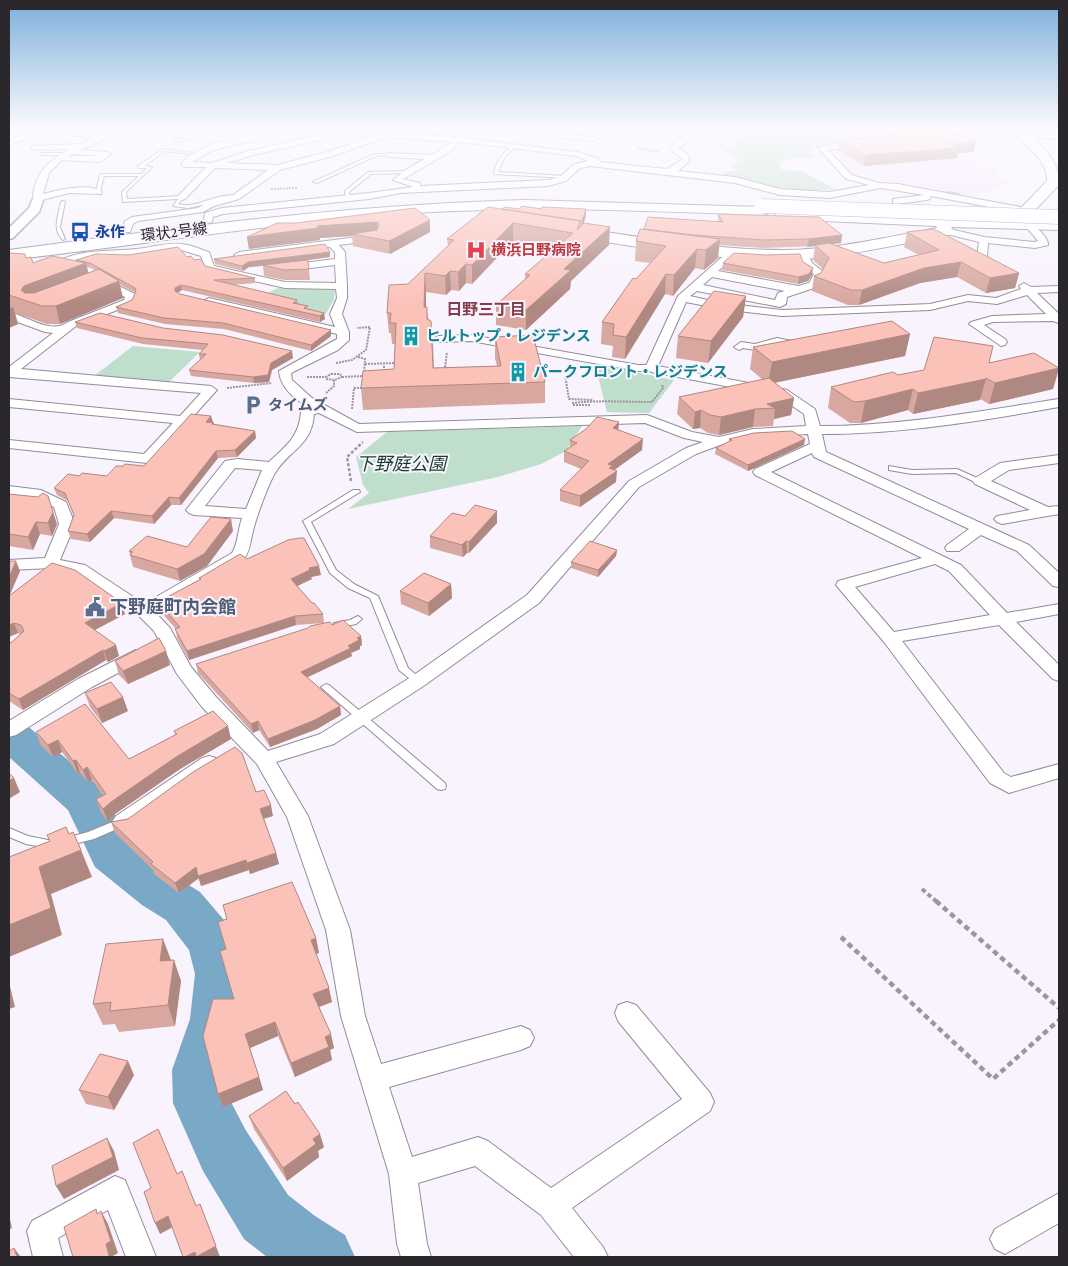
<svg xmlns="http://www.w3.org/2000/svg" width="1068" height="1266" font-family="'Crimson Pro','Noto Sans JP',serif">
	<rect width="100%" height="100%" fill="#f8f3fd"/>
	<path fill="#f2e6fe" d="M966 142 973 154 963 157 984 168 997 169 998 180 1007 181V183L974 196 886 181 867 175H851L826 150Z"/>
	<g fill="#bfdecc">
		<path d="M749 128H857C843 144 831 145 811 148L813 158H793L780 162V169L804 172 835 189C792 193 765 186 723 175L724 172 741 171 729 167 737 163 739 159 719 148V144L730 146 743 137 742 132Z"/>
		<path d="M278 288 335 289 334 300 325 315 287 303 256 299Z"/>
		<path d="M133 346 200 352 169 382 94 376Z"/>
		<path d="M595 364 674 380 649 413 607 412Z"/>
		<path d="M582 426 566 451 541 464 498 477 348 509 369 493 363 485 356 457 387 432Z"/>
	</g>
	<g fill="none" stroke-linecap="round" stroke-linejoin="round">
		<path fill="#7aa8c7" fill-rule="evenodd" d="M9 719 24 723 101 788 129 841 176 877 200 892 230 927 237 942 247 974 244 1019 228 1070 230 1100 245 1129 288 1195 315 1216 345 1235 355 1257H267L244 1239 203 1171 173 1103 172 1070 190 1019 195 974 189 950 166 920 142 905 95 867 68 810 9 757Z"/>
		<defs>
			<g id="service">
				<path d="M600 128H604L608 135 592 140V138L605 134Z"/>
				<path d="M862 128H866L860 135 875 138V140L856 137Z"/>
				<path d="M514 145 516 146 504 158 498 172 566 176 568 177 566 178 494 174C495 162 504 151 514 145Z"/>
				<path d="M163 149 201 154 199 155 165 151 144 166 152 167 126 192 127 199 182 196 184 197 178 204C198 210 219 190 238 197L188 208 173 206 178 199 123 202 122 192 139 176H104L100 192 98 193 96 192 100 174H142L147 168H139L138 166Z"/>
				<path d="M41 153H69L71 154 69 155H40Z"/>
				<path d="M374 154H390L392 155 376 156 317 183 313 182Z"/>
				<path d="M405 171 407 173 371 174 349 192 350 199 346 198 345 191 368 172Z"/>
				<path d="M63 201 65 202 60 227 65 239 63 240C52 231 58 215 61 202Z"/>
				<path d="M889 466 912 470 957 469 984 481 980 483H977L956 473 912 474 889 470Z"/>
				<path d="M353 490H359L360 492 311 522 336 570 354 584 378 596 408 668 421 679 423 681 421 683H415L399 670 370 598 348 588 330 573 303 521Z"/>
				<path d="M358 616 362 619 356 624 337 628 333 625 334 623 350 620Z"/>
				<path d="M326 684 329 685 445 783 446 786 445 789 441 790 437 789 323 689 321 687Z"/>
				<path d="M122 818 126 819 127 822 126 825 94 839 66 846 62 845 61 842 62 839 88 832Z"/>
				<path d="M9 828 28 836 58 842 59 845 58 848 54 849 26 844 9 837Z"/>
			</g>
			<g id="pedestrian">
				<path d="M471 335 638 365H651L656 368 651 371H638L471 341 438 342 433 339 438 336Z"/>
				<path d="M777 338 802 343 804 345 799 348 777 344 755 350 743 348 739 350 734 347 741 342 755 344Z"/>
			</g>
			<g id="minor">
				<path d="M33 128H53L101 135 119 128H137L155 133 151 135 126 130 80 150 107 152 111 154 100 162 62 160 49 173 43 194C58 190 89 182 102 192L101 194 69 193 38 201 33 198C34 173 49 161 69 149L35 150 31 148 32 146 80 144 92 138 44 131 9 145V140L35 130ZM72 154H73L100 156H69Z"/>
				<path d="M210 128H222L181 142 174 140Z"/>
				<path d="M288 128H303L224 147 209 152 192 162 212 163 248 151 311 137 339 128H350L316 141 253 155 227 163 277 165 327 152 383 133 393 128H403L395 133 455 137 462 132 466 134 463 138 578 152 599 159 600 162 667 169 681 160V158L670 149C677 139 692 128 704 128L679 148 688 155 689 161 678 171 735 177 780 189 829 192 869 185 846 179 818 148 860 137 864 139 863 141 842 148 828 150 852 175 879 183 898 184 1026 208 1031 211 1026 214 931 196 930 199 927 200 896 204 893 203V199L924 195 881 188 829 198 780 195 735 183 590 166 580 168 566 181 548 186 401 193 369 199 223 214 213 217 212 222 209 223 204 220 205 213 222 208 369 193 413 187 393 180 405 170 425 159 390 157H387V153L433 155 451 142 387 137 333 156 280 170 239 199 214 206 203 212 138 221 133 224 130 232H124L122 230 125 221 132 217 198 208 208 202 233 195 268 170 215 168 185 199 182 200 177 197 179 195 206 167H185L181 164C203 139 257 134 288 128ZM459 142 576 156 588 161 574 164 560 177 548 180 420 186V183L403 179 448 153Z"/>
				<path d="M483 128H508L593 137 597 139 593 141 487 130Z"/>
				<path d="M731 128H741L729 137H723L722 135 725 130Z"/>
				<path d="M983 128H1020L1023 130 1019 132C1009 132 997 130 987 131 972 134 949 145 934 135L938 133 964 134Z"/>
				<path d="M1033 226C1039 228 1049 240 1048 245L1035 248 988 243 987 257 1000 268 995 271 983 264 977 257 979 242 943 233 941 231 946 228 984 237 1035 242 1038 241 1028 229Z"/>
				<path d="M374 235 379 238 377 240 339 245 345 252 347 286V298L342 314 349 332V340L338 350 291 373 292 380 312 398 359 424 647 415 692 432 719 437 753 429 806 426 804 414 778 396 651 372 645 368 678 296 729 251 733 250 738 253 718 271 798 286 809 283 814 274 803 267 798 254 803 251 807 252 812 263 825 273 817 287 787 297 786 304 780 307 697 291 690 296 721 303 782 310 930 304 968 295 996 298 1021 289 1019 286 1024 283 1031 287 1059 286V292L1037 293 1059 314V323L1053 321 993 322 984 325 1005 339 1007 342 1005 345 1001 346 969 324 971 322 992 316 1046 314 1027 295 997 304 968 301 930 310 782 316 721 309 686 302 658 366 787 390 815 409 820 426C901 426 980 411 1059 399V407C981 421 901 434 822 434L826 452 1029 545 1059 573V587L1053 586 1017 551 981 535 959 551H947L945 548 947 545 969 529 814 457 812 453 771 472 961 565 1007 613 1059 604V614L1016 622 1059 665V681L1053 679 999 625 902 641 1004 773 1011 777 1059 764V778L1009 793 990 783 884 642 836 585 838 581 922 558 755 475 753 472 755 469 810 444 808 434 753 437 723 444 696 454 639 487 539 603 425 685 334 744 276 762 308 816 350 930 365 1016 381 1064 521 1026 530 1030 534 1038 530 1046 521 1050 389 1087 412 1157 478 1137 488 1141 551 1188 682 1099 618 1021 615 1013 618 1005 627 1002 636 1005 710 1093 714 1102 710 1111 572 1208 603 1247 608 1257H574L541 1215 475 1166 418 1183 427 1244 431 1257H401L397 1244 389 1174 341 1016 326 930 287 817 257 764 202 707 177 674 154 631 138 615 74 572 51 568 9 570V560L45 558 59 524 54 507 33 497 9 494V486L41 490 66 502 75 524 60 560 85 565 144 604 232 553C238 544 238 529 242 518L194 515 189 513 186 510 225 461 237 459 269 462C286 446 299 437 301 412L309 407C295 400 280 387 279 371L337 339V334L209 304 203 301 209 298 335 327 330 314 337 298 336 289 285 288 206 270 201 256 181 250 131 256 99 257 70 263 55 271 51 270 50 268C68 248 111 252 136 249 150 248 168 242 182 244 191 245 200 249 209 252L214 266 285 282 336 283 335 265 287 271 282 268 287 265 335 259V252L330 247 239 258 234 255 239 252ZM712 277 785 291 778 293 775 300 703 285ZM319 413 357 432 645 423 684 438 703 442 686 448 629 481 527 595 411 677 320 734 268 751 216 697 191 667 170 628 155 612 244 559C251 549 250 542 253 531 256 518 268 485 275 473 289 450 312 446 314 414ZM235 468 262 470 246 509 205 506ZM935 564 949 571 990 615 894 632 855 587Z"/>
				<path d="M101 277 135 294 136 296 133 304 76 326 21 369 211 386 217 390 152 462 147 463 9 448V440L144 454 173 423 9 407V399L180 416 201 393 9 377V367L53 333 45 332 9 319V312C27 316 51 335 68 322L124 300 125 297 97 282 96 280Z"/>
				<path d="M1059 455V463L1009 470 991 481 1048 507 1059 506V514L1002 524 997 522 994 519 997 516 1030 510 975 484 973 481 975 478 1000 463Z"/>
				<path d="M136 650 142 652 145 656 142 660 92 687 16 735 9 737V721L78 679Z"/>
				<path d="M209 756 216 758 219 763 216 768 130 828 123 830 116 828 112 822 116 816 202 758Z"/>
				<path d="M115 1176 125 1180 156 1257H126L108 1210 58 1238 63 1257H33L27 1231 32 1221Z"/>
				<path d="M1059 1193V1223L1005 1254 995 1249 990 1239 995 1229Z"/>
			</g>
			<g id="tertiary">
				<path d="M1023 131 1059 133V139L1019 136 1018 134Z"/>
				<path d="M38 195 44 198 39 212 13 238 9 239V228L29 208 34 196Z"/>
			</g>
			<g id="primary">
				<path d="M1011 128H1024C1039 144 1061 161 1059 185L1031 214 1018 220 1059 222V230L951 227 954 231 951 234 946 236C893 245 838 259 784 260 712 260 641 247 571 237L566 235 563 232 566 229 571 227C641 237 712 250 783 250 833 250 887 237 937 228L936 226 777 219 775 216 777 213 782 212 996 219 1021 208 1047 181C1048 159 1023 144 1011 128Z"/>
				<path d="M526 200 762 207 767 208 769 211 767 214 762 215C652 211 542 206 432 212 290 220 150 244 9 260V250C181 227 352 204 526 200Z"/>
			</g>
		</defs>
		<use href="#service" stroke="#938b9a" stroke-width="2"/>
		<use href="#pedestrian" stroke="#938b9a" stroke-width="2"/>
		<use href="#minor" stroke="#938b9a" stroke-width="2"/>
		<use href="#tertiary" stroke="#938b9a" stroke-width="3"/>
		<use href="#primary" stroke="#938b9a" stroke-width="2"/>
		<g stroke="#9b969f" stroke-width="2" stroke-dasharray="2 1" stroke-linecap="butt">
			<path d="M638 148 660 152"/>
			<path d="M271 189 297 188"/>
			<path d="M358 357 365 359 364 375"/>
			<path d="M336 363 352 360 366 350 370 327 357 328"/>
			<path d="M365 364 395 363"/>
			<path d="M384 366V371L387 370"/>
			<path d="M443 368H445L447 352"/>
			<path d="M331 374H340L342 377 334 380 327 379 326 377Z"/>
			<path d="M565 375 569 399 593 400"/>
			<path d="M307 377H326"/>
			<path d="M342 377 364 376"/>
			<path d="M227 388 272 383"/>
			<path d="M326 393 334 386V380"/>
			<path d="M590 405H573V403C600 400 625 402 652 402L663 388 662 384"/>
			<path d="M352 409 354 388H363V386"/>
		</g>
		<path stroke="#9b969f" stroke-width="2.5" stroke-dasharray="3 2" stroke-linecap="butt" d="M351 481 347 457 363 442"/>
		<path stroke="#9b969f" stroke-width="4" stroke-dasharray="4.5 3" stroke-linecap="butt" d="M922 889 937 902"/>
		<g stroke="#9b969f" stroke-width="4.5" stroke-dasharray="5.5 4" stroke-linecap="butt">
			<path d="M936 901 1059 1008"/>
			<path d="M841 937 993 1079 1059 1020"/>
		</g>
		<use href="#service" fill="#fff" fill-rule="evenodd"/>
		<use href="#pedestrian" fill="#fff" fill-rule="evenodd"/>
		<use href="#minor" fill="#fff" fill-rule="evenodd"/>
		<use href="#tertiary" fill="#fff" fill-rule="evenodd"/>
		<use href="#primary" fill="#fff" fill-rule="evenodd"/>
		<defs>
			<path id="primary-bridge" d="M761 206 1059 217"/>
		</defs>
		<use href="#primary-bridge" stroke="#938b9a" stroke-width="15" stroke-linecap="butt"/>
		<path stroke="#9b969f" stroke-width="2" stroke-dasharray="2 1" stroke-linecap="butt" d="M946 192 959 194"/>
		<use href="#primary-bridge" stroke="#fff" stroke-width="14"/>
	</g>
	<g fill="#d8a79f" fill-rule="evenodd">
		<path d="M892 131 974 152 958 153 957 158 864 166 837 150 839 140 891 136Z"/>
		<path d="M415 208 430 232 390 254 353 246 352 236 320 238V240L249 249 247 237Z"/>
		<path d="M502 209H519L586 216 583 224 609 245 571 281 570 289 526 330 496 325V305L525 279V274L556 248 513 241 472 284 466 283 459 291 451 290 446 295 426 292V307L433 341 434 368 497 366 495 358V337L545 382V403L363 410 361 388 394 369 395 344H392L391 333H389L387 313 408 284 448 246 447 239 502 210Z"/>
		<path d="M718 214 842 235 841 243 831 244 884 263 919 255 904 247 907 232 1019 273 1015 288 986 293 957 277 920 283 859 305H848L812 291 814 276 821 273 823 269 813 260 815 246 764 248 719 245 718 258 704 270 695 268 673 296 665 294 625 359 612 357 613 346 601 344 602 322 636 279 650 263 635 261 636 241 644 229 718 221Z"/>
		<path d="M9 253 26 258 33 263 76 261V260L187 257 194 260 205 266 255 278V283L232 285 297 300 298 303 325 319 320 322 182 290 178 293 180 294 331 336 311 351 224 329 165 324 118 313 116 307 132 300 136 293 119 284 123 298 60 324H47L15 313 18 324 9 328ZM87 267 91 268 95 270 88 273Z"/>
		<path d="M330 257 308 260 310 280H285L264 276 263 266 249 267 243 271 215 264 214 259Z"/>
		<path d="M803 262 813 268 812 275 808 281 798 284 722 270 723 263Z"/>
		<path d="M746 296 743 317 708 363 676 358 678 336Z"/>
		<path d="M75 322 293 358 272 370 269 382 254 383 191 376 189 370 200 360 199 354 203 350 143 344 77 328Z"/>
		<path d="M910 334 905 356 774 383 794 398 791 415 774 419 773 426 753 427 719 435 708 433 700 428 693 429 677 414 679 397 763 380 750 369 753 347Z"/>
		<path d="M989 363 1059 368V369L1053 389 989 404 980 399V400L913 414 908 410 861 423H850L828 408 831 387 898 375Z"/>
		<path d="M211 416 213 422 214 423V424L255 431 256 438 237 457 218 458 181 505H171L154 524 114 518 90 542 71 539 68 531 74 516 68 501 57 495 54 488 79 476H107L123 466H144Z"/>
		<path d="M619 422 618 430 642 450 614 470 616 482 580 507 560 501V490L581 469 564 462V451L570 448V440Z"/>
		<path d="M729 439 804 445 748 471 715 454 716 448 729 442Z"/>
		<path d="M9 494 57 524 52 536 40 534 33 550 9 546Z"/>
		<path d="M497 511V523L469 553H467L463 557 430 548V536L465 516Z"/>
		<path d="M233 531 207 566 180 581 133 567 129 551 187 547Z"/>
		<path d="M617 550 616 556 598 577 571 568V562Z"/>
		<path d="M247 559 321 575 311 577 312 579 297 586 312 603 323 614 324 623 296 625 189 660 177 638 176 629 160 611 158 602 199 580V578Z"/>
		<path d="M9 561 20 571 9 596 125 614 95 630 119 656 108 662 106 660 23 710 9 701V643L12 642 20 634 18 633 9 637Z"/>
		<path d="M451 584 452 598 429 616 401 604 400 591Z"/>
		<path d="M332 625 361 636 362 645 360 646V649L351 653 352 656 307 677 340 706 341 715 317 729 270 747 259 730 253 733 198 673 196 664Z"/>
		<path d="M115 661 170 665 128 684 119 675Z"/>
		<path d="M85 693 128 711 102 723 90 707Z"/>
		<path d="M174 731 231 739 180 769 115 814 108 822 101 812 96 799 103 796 92 780 88 782 80 773 78 774 62 752 53 757 40 744 36 732 129 759 175 735Z"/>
		<path d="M256 792 273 816 264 819 276 853 279 864 250 874 249 870 201 886 199 878 179 893 154 874 153 870 115 833 111 822Z"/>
		<path d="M316 938 319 953 316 954 332 1002 319 1007 334 1048 330 1050 332 1060 295 1077 278 1036 250 1048 263 1090 223 1107 218 1094 234 999Z"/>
		<path d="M171 960 181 981 175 1026 119 1032 115 1024 103 1025 93 1004Z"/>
		<path d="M134 1075 114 1110 86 1104 79 1090Z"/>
		<path d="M249 1116 324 1147 318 1151 319 1157 287 1181 254 1129Z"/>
	</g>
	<g fill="#b08882">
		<path d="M976 142 974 152 958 153 957 158 864 166 866 155 951 144Z"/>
		<path d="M586 209V216L582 228V221Z"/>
		<path d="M430 220V232L390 254 389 241Z"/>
		<path d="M377 222 378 234H352V236L320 238V240L249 249 247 237 317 226Z"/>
		<path d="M513 223V241L472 284V265Z"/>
		<path d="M610 227 609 245 571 281 570 289 526 330V310L564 269Z"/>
		<path d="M842 235 841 243 816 246 815 245V246L807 247 809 239Z"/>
		<path d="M720 239 718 258 704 270 706 250Z"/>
		<path d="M697 249 695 268 673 296 674 275Z"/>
		<path d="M330 252V257L308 260 310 280 308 260 249 267 243 271 242 266 248 262Z"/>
		<path d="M961 262 957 277 920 283 859 305 862 290 924 268Z"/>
		<path d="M86 263 90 280 31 303 21 290 24 286Z"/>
		<path d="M466 264V283L459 291 458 272Z"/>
		<path d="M813 268 812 275 808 281 798 284 799 277Z"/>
		<path d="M450 271 451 290 446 295 445 276Z"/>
		<path d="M425 273 426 292V327L424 307Z"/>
		<path d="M1019 273 1015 288 986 293 990 278Z"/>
		<path d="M666 274 665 294 625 359 626 337Z"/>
		<path d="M119 281 123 298 60 324 56 306Z"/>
		<path d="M181 285 182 290 176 293 175 291V288Z"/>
		<path d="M746 296 743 317 708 363 711 341Z"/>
		<path d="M13 307 18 324 9 328V308Z"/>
		<path d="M324 313 325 319 320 322V316Z"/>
		<path d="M331 330V336L311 351V345Z"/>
		<path d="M910 334 905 356 768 384 772 362Z"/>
		<path d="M292 351 293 358 272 370 269 382 254 383 253 377 271 363Z"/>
		<path d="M1059 368 1053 389 989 404 995 383Z"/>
		<path d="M986 379 980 400 913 414 918 393Z"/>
		<path d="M913 389 908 410 861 423 865 401Z"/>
		<path d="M794 398 791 415 774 419 775 408 767 404Z"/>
		<path d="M755 409 753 427 719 435 721 417Z"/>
		<path d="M701 410 700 428 693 429 695 412Z"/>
		<path d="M211 416 213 423H214L215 430 206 422Z"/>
		<path d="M619 422 618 432 613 428Z"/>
		<path d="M255 431 256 438 237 457 235 450Z"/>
		<path d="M643 439 642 450 613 471H617L616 482 580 507V496L608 464Z"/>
		<path d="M805 439 804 445 748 471V465Z"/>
		<path d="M216 451 218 458 181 505 179 498Z"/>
		<path d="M48 496 57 524 52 536 48 523Z"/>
		<path d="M169 497 171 505 154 524 152 516Z"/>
		<path d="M111 511 114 518 90 542 87 534Z"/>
		<path d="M497 511V523L469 553V542Z"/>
		<path d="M231 519 233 531 207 566 180 581 177 569Z"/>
		<path d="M36 522 40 534 33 550 28 537Z"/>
		<path d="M466 541 467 553 463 557 462 545Z"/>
		<path d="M617 550 616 556 598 577V570Z"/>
		<path d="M16 561 20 571 9 597V578Z"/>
		<path d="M319 566 321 575 311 577 312 579 293 588 291 579 309 568Z"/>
		<path d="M451 584 452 598 429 616 428 603Z"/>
		<path d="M122 603 125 614 89 633 85 623Z"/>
		<path d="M295 616 296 625 189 660 187 651Z"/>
		<path d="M14 623 18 633 9 637V625Z"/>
		<path d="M361 636 362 645 360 646V649L351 653 352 656 302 680 301 672 348 646 357 638Z"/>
		<path d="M116 645 119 656 108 662 104 651Z"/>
		<path d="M103 650 106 660 23 710 19 699Z"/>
		<path d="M166 651 170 665 128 684 123 671Z"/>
		<path d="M123 697 128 711 102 723 97 709Z"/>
		<path d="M340 706 341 715 317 729 270 747 268 739Z"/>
		<path d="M258 721 259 730 253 733 251 724Z"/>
		<path d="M228 726 231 739 180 769 115 814 108 822 103 809 111 802 176 757Z"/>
		<path d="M58 740 62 752 53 757 48 745Z"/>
		<path d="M76 760 80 773 78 774 73 761Z"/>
		<path d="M87 767 92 780 88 782 83 770Z"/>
		<path d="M14 778 20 792 9 799V781Z"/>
		<path d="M271 805 273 816 262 819 260 809Z"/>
		<path d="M81 850 92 877 51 894 62 935 9 957V925L39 867Z"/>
		<path d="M276 853 279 864 250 874 247 863Z"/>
		<path d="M246 860 249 870 201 886 198 876Z"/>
		<path d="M196 867 199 878 179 893 175 883Z"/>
		<path d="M316 938 319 953 314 954 311 940Z"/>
		<path d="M163 939 171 960 167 982 160 961Z"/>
		<path d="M174 960 181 981 175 1026 168 1005Z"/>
		<path d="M9 982 15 1007 9 1009Z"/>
		<path d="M329 988 332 1002 316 1008 313 994Z"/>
		<path d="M275 1022 278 1036 250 1048 245 1034Z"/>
		<path d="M331 1034 334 1048 330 1050 332 1060 295 1077 291 1063 325 1037Z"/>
		<path d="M128 1061 134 1075 114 1110 108 1097Z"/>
		<path d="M259 1077 263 1090 223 1107 218 1094Z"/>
		<path d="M320 1134 324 1147 318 1151 319 1157 287 1181 283 1168 313 1139Z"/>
		<path d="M107 1138 114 1151 119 1170 64 1199 56 1186Z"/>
		<path d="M200 1204 220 1257H185Z"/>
		<path d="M101 1211 108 1224 118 1253 113 1256V1257H106V1244Z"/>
		<path d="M9 1215 12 1228 9 1230Z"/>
		<path d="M168 1216 173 1227 160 1234 155 1223Z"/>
		<path d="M14 1248 21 1257H17Z"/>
	</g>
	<g fill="#fbc2b9" stroke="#b08882">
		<path d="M928 129H939L976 140V142L951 144 959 148 866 155 839 140 899 135 892 131Z"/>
		<path d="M522 206 542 209V207L586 209 582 221 502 209 505 207 519 209Z"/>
		<path d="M488 207 580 221 577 230 584 223 610 227 564 269 571 270 526 310 496 305 530 275 525 274 573 233 513 223 472 265 466 264 458 272 450 271 445 276 425 273 424 307H427V319L431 321 433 368 501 366 495 337 533 335 545 382 361 388 363 371 394 369 396 323H390L391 313H387L389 285 408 284 454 240 447 239Z"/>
		<path d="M415 208 430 220 389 241 352 234 377 230 379 224 377 222 317 226 318 228 247 237 277 223H296Z"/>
		<path d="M718 214 819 217 842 235 809 239 765 240 694 235 644 229 648 217 723 222Z"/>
		<path d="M640 229 720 239 706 250 697 249 674 275 666 274 626 337 613 335 614 324 602 322 633 278 636 279 666 246 636 241Z"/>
		<path d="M934 229 1019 273 990 278 961 262 924 268 862 290H851L814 276 821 273 829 258 815 245 829 243 884 263 939 250 907 232Z"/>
		<path d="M325 244 330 252 248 262 242 266 214 259Z"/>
		<path d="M178 247 187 257 191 256 194 260 201 259 205 266 255 278 214 280 297 300 293 303 308 306 304 308 324 313 320 316 181 285 175 288V291L180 294 331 330 311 345 223 323 164 318 116 307 132 300 136 291 135 288 90 263 76 260 96 254 129 255Z"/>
		<path d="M9 253 25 254 26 258 31 257 33 263 52 256 86 263 24 286 21 290 25 293H34L99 269 119 281 56 306H42L9 295Z"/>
		<path d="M734 253 766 255 800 254 803 262 813 268 809 274 799 277 723 263Z"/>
		<path d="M308 260 309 269 284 270 263 265Z"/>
		<path d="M714 291 746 296 711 341 678 336Z"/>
		<path d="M100 313 163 328 223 335 292 351 271 363 268 375 253 377 189 370 206 354H199L208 344 142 338 75 322Z"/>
		<path d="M892 321 910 334 772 362 753 347Z"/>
		<path d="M934 337 993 346 989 363 1034 353 1059 368 995 383 986 378V379L918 393 913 389 865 401 854 402 831 387 893 372 898 375 924 370Z"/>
		<path d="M769 378 794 398 767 404 775 408 755 409 721 417 710 415 701 410 695 412 679 397Z"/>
		<path d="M191 414 211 416 206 422 214 423 212 424 255 431 235 450 216 451 179 498 169 497 152 516 111 511 87 534 68 531 74 515 65 493 54 488 68 474 79 476 82 473 107 476 116 466H123L125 464 144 466Z"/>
		<path d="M597 417 619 422 613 428 643 439 608 464 613 466 609 468 617 471 580 496 560 490 589 461 564 451 577 443 570 440 586 429Z"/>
		<path d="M792 431 805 439 748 465 716 448 732 440 729 439 754 433Z"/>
		<path d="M43 493 48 496 53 512 48 523 36 522 28 537 9 534V494L38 497Z"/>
		<path d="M475 505 497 511 469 542 466 541 462 545 430 536 452 513 465 516Z"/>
		<path d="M211 517 231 519 204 554 177 569 130 555 133 552 129 551 147 536 187 547Z"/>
		<path d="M299 538H304L319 566 309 568 310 570 291 579 312 603H314L323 614 295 616 187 651 175 629 180 627 158 602 201 579 199 578 240 554 247 559 288 540Z"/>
		<path d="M590 541 617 550 598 570 571 562Z"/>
		<path d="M9 561H16L9 578Z"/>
		<path d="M52 563 75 570 122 603 85 623 116 645 104 651 103 650 19 699 9 693V643L12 642 24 631 21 625 14 623 9 625V596Z"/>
		<path d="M424 573 451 584 428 603 400 591Z"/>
		<path d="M343 620 361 636 357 638 359 640 348 646 351 648 301 672 340 706 315 720 268 739 258 721 251 724 196 664 308 628 310 626 330 622 332 625Z"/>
		<path d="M159 638 166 651 123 671 115 661Z"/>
		<path d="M111 682 123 697 97 709 85 693Z"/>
		<path d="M85 704 129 759 177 734 174 731 213 711 228 726 176 757 111 802 103 809 96 799 106 794 87 767 83 770 76 760 73 761 58 740 48 745 36 732Z"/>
		<path d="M235 747 242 753 256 792 264 790 271 805 260 809 276 853 247 863 246 860 198 876 196 867 175 883 151 864 153 862 111 822 128 819 193 772Z"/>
		<path d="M9 773 14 778 9 781Z"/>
		<path d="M66 827 69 834 73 832 81 850 39 867 51 908 9 925V857L50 841 47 835Z"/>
		<path d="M292 882 316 938 311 940 329 988 313 994 331 1034 325 1037 329 1047 291 1063 275 1022 245 1034 259 1077 218 1094 203 1036 213 999H234L220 951 226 949 218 922 227 919 223 905Z"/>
		<path d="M163 939 160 961 174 960 168 1005 110 1011 111 1002 93 1004 106 944Z"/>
		<path d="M100 1054 128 1061 108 1097 79 1090Z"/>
		<path d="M286 1091 295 1104 298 1102 320 1134 313 1139 316 1144 283 1168 249 1116Z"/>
		<path d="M158 1129 177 1174 182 1171 196 1206 200 1204 216 1246 196 1257 195 1252 185 1257H183L168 1216 155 1223 144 1192 151 1188 133 1143Z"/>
		<path d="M107 1138 113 1157 56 1186 52 1166Z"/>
		<path d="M96 1209 97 1214 101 1211 111 1241 106 1244 109 1255 107 1257H73L64 1227Z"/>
		<path d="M14 1248 17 1257H9V1251Z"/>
	</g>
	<linearGradient id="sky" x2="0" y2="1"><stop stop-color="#7cafdb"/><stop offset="0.42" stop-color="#fcfafe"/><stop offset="1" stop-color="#fcfafe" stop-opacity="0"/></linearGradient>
	<rect width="1068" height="305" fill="url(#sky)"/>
	<defs>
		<symbol id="bus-bare" viewBox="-9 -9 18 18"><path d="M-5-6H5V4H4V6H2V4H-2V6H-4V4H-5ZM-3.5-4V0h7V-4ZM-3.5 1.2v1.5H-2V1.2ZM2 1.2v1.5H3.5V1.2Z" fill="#1a4fb4" stroke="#f8f3fd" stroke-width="2.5" paint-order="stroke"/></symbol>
		<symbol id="hospital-bare" viewBox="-9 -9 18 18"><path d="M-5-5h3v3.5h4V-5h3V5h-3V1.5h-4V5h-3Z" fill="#e0444e" stroke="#f8f3fd" stroke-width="2.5" paint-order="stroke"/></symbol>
		<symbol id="building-bare" viewBox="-9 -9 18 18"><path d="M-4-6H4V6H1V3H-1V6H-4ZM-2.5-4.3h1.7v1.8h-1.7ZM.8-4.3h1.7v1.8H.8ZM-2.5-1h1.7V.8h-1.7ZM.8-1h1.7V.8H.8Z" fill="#0f9aa8" stroke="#f8f3fd" stroke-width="2.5" paint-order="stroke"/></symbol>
		<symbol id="parking-bare" viewBox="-9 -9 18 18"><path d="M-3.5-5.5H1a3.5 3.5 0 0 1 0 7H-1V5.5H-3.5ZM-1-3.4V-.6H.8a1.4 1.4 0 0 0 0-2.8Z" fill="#5c6f8a" stroke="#f8f3fd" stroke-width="2.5" paint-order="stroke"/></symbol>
		<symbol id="civic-bare" viewBox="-9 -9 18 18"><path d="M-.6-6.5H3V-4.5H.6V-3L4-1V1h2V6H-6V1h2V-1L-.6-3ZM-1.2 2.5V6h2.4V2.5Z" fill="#5c6f8a" stroke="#f8f3fd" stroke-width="2.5" paint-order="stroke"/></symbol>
	</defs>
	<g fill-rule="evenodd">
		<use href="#bus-bare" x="66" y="218" width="28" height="28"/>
		<use href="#hospital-bare" x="462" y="236" width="28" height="28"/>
		<use href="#building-bare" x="397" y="322" width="28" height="28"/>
		<use href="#building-bare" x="504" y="358" width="28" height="28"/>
		<use href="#parking-bare" x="239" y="391" width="28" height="28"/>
		<use href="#civic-bare" x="81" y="593" width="28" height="28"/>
	</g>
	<g text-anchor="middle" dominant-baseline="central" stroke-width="4" stroke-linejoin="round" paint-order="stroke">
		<g font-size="15" font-weight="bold" fill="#164399" stroke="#f8f3fd" text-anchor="start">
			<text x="95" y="232">永作</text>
		</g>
		<g font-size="15" fill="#2a272d" stroke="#f8f3fd">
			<text transform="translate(174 232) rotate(-7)">環状2号線</text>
		</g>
		<g font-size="15" font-weight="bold" fill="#be3a42" stroke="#f8f3fd" text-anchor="start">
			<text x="491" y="250">横浜日野病院</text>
		</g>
		<g font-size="15" font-weight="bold" fill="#0d838f" stroke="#f8f3fd" text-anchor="start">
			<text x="426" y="336">ヒルトップ・レジデンス</text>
			<text x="533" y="372">パークフロント・レジデンス</text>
		</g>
		<g font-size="15" font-weight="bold" fill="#4e5e75" stroke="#f8f3fd" text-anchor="start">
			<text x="268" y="405">タイムズ</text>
		</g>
		<g font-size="16" font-weight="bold" fill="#853d4c" stroke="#f8f3fd">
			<text x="486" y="309">日野三丁目</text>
		</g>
		<g font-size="18" font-style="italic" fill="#163e2a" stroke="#f8f3fd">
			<text x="401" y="464">下野庭公園</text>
		</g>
		<g font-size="18" font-weight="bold" fill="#4e5e75" stroke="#f8f3fd" text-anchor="start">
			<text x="110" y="607">下野庭町内会館</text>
		</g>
	</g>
	<rect width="1068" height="1266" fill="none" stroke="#2a272d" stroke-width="20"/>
</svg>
